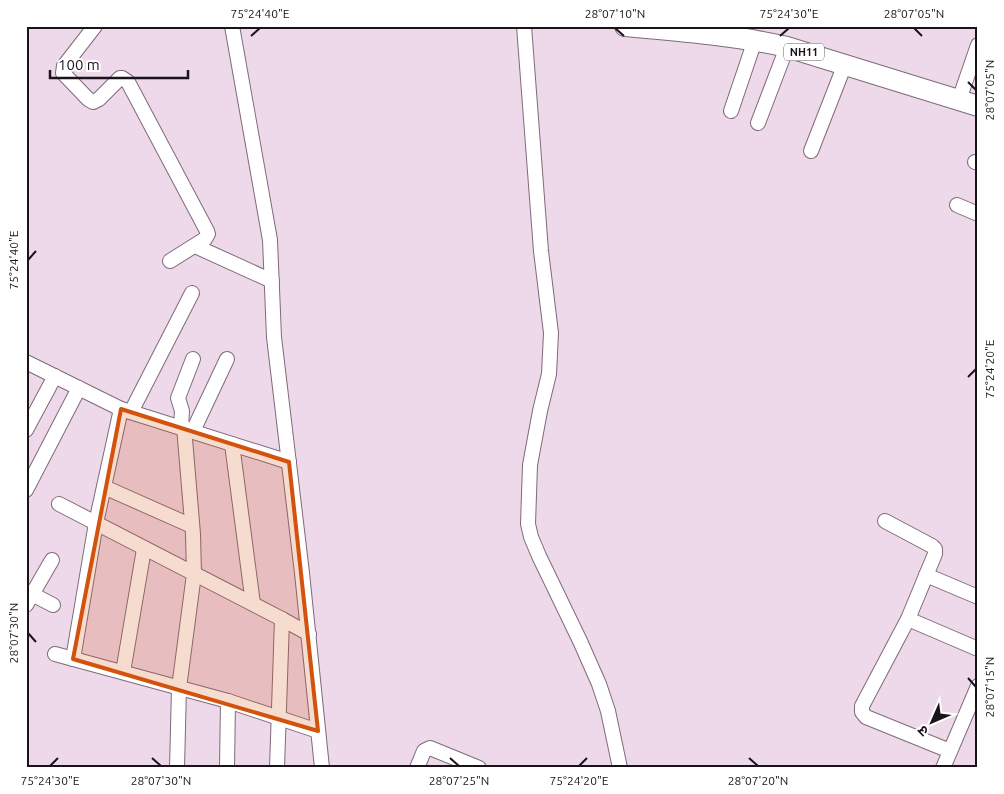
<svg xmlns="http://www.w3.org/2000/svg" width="1004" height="794" font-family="Ubuntu,'Noto Sans Devanagari',sans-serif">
	<rect width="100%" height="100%" fill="#eed9eb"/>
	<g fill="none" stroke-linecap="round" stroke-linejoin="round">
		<defs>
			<g id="minor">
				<path d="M95 26 64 66 63 73 88 99 93 102 99 99 120 78H122L128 82 207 231 208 234 205 239 170 261"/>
				<path d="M232 26 270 240 274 337 302 573 322 768"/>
				<path d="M524 26 541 251 551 333 549 374 540 411 530 465 528 524 531 537 539 556 580 641 599 684 608 711 620 768"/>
				<path d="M959 100 978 45"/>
				<path d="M731 111 755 40"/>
				<path d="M758 123 787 47"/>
				<path d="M811 151 845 64"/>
				<path d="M975 162 978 163"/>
				<path d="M957 205 978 214"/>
				<path d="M195 246 272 281"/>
				<path d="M26 362 121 409 289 462"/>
				<path d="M131 412 192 293"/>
				<path d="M181 427 182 411 178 398 193 359"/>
				<path d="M26 430 55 376"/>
				<path d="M193 431 227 359"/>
				<path d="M232 444 253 604"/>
				<path d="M104 487 192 526"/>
				<path d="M26 490 79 388"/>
				<path d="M59 504 282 619 309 634"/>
				<path d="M885 521 932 546 935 549V554L908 619 862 706V712L866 717 950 751"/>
				<path d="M926 575 978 597"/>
				<path d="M26 591 53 605"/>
				<path d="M26 605 52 560"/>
				<path d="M908 619 978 649"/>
				<path d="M55 654 228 701 318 731"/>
				<path d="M73 659 96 523 121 409"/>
				<path d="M123 672 144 549"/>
				<path d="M177 768 179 688 194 574 193 534 184 427"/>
				<path d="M227 768 228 701"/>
				<path d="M277 768 282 619"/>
				<path d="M417 768 424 751 430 748 479 768"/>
				<path d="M943 768 978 686"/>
			</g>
			<path id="highway" d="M625 26C679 31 734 35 787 47L978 106"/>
		</defs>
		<use href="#minor" stroke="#7d6b7a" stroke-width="16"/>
		<use href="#highway" stroke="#7d6b7a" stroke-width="22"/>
		<use href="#minor" stroke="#fff" stroke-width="14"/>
		<use href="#highway" stroke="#fff" stroke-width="20"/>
	</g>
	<path fill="#d3520d" fill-opacity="0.2" stroke="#d3520d" stroke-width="4" stroke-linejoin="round" d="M121 409 289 462 318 731 73 659Z"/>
	<path fill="none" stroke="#1a1319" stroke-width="2" d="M615 28 624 36M914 28 922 36M251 36 260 28M780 36 789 28M968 82 976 90M28 260 36 251M968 377 976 369M28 633 36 642M968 678 976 687M152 758 161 766M450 758 459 766M749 758 758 766M50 766 58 758M579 766 587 758"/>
	<g text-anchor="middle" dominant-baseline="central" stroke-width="4" stroke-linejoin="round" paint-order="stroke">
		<rect fill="#fff" stroke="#5f5a5e" stroke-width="1" x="784" y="43.5" width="40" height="17" rx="4"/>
		<g font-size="11" font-weight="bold" fill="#1a1319">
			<text x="804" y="52">NH11</text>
		</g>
	</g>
	<rect width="1004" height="794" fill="none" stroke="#ffffff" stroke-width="55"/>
	<g transform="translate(932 722) rotate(225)" stroke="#ffffff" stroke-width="4" paint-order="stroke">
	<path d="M0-4L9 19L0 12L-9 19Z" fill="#1a1319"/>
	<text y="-8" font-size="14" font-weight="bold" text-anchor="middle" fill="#1a1319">उ</text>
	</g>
	<path d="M50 70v8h138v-8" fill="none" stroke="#1a1319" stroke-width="2.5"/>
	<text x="58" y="70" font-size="15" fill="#1a1319" stroke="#ffffff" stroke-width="4" paint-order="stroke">100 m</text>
	<rect x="28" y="28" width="948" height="738" fill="none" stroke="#1a1319" stroke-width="2"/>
	<g font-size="12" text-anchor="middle" fill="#1a1319">
		<text x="260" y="18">75°24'40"E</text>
		<text x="615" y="18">28°07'10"N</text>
		<text x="789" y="18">75°24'30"E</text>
		<text x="914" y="18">28°07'05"N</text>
		<text transform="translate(990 90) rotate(-90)" y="4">28°07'05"N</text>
		<text transform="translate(14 260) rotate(-90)" y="4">75°24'40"E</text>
		<text transform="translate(990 369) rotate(-90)" y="4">75°24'20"E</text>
		<text transform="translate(14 633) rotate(-90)" y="4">28°07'30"N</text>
		<text transform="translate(990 687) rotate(-90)" y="4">28°07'15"N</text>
		<text x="50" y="785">75°24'30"E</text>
		<text x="161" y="785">28°07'30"N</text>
		<text x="459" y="785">28°07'25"N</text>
		<text x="579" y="785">75°24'20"E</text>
		<text x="758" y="785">28°07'20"N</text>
	</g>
</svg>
